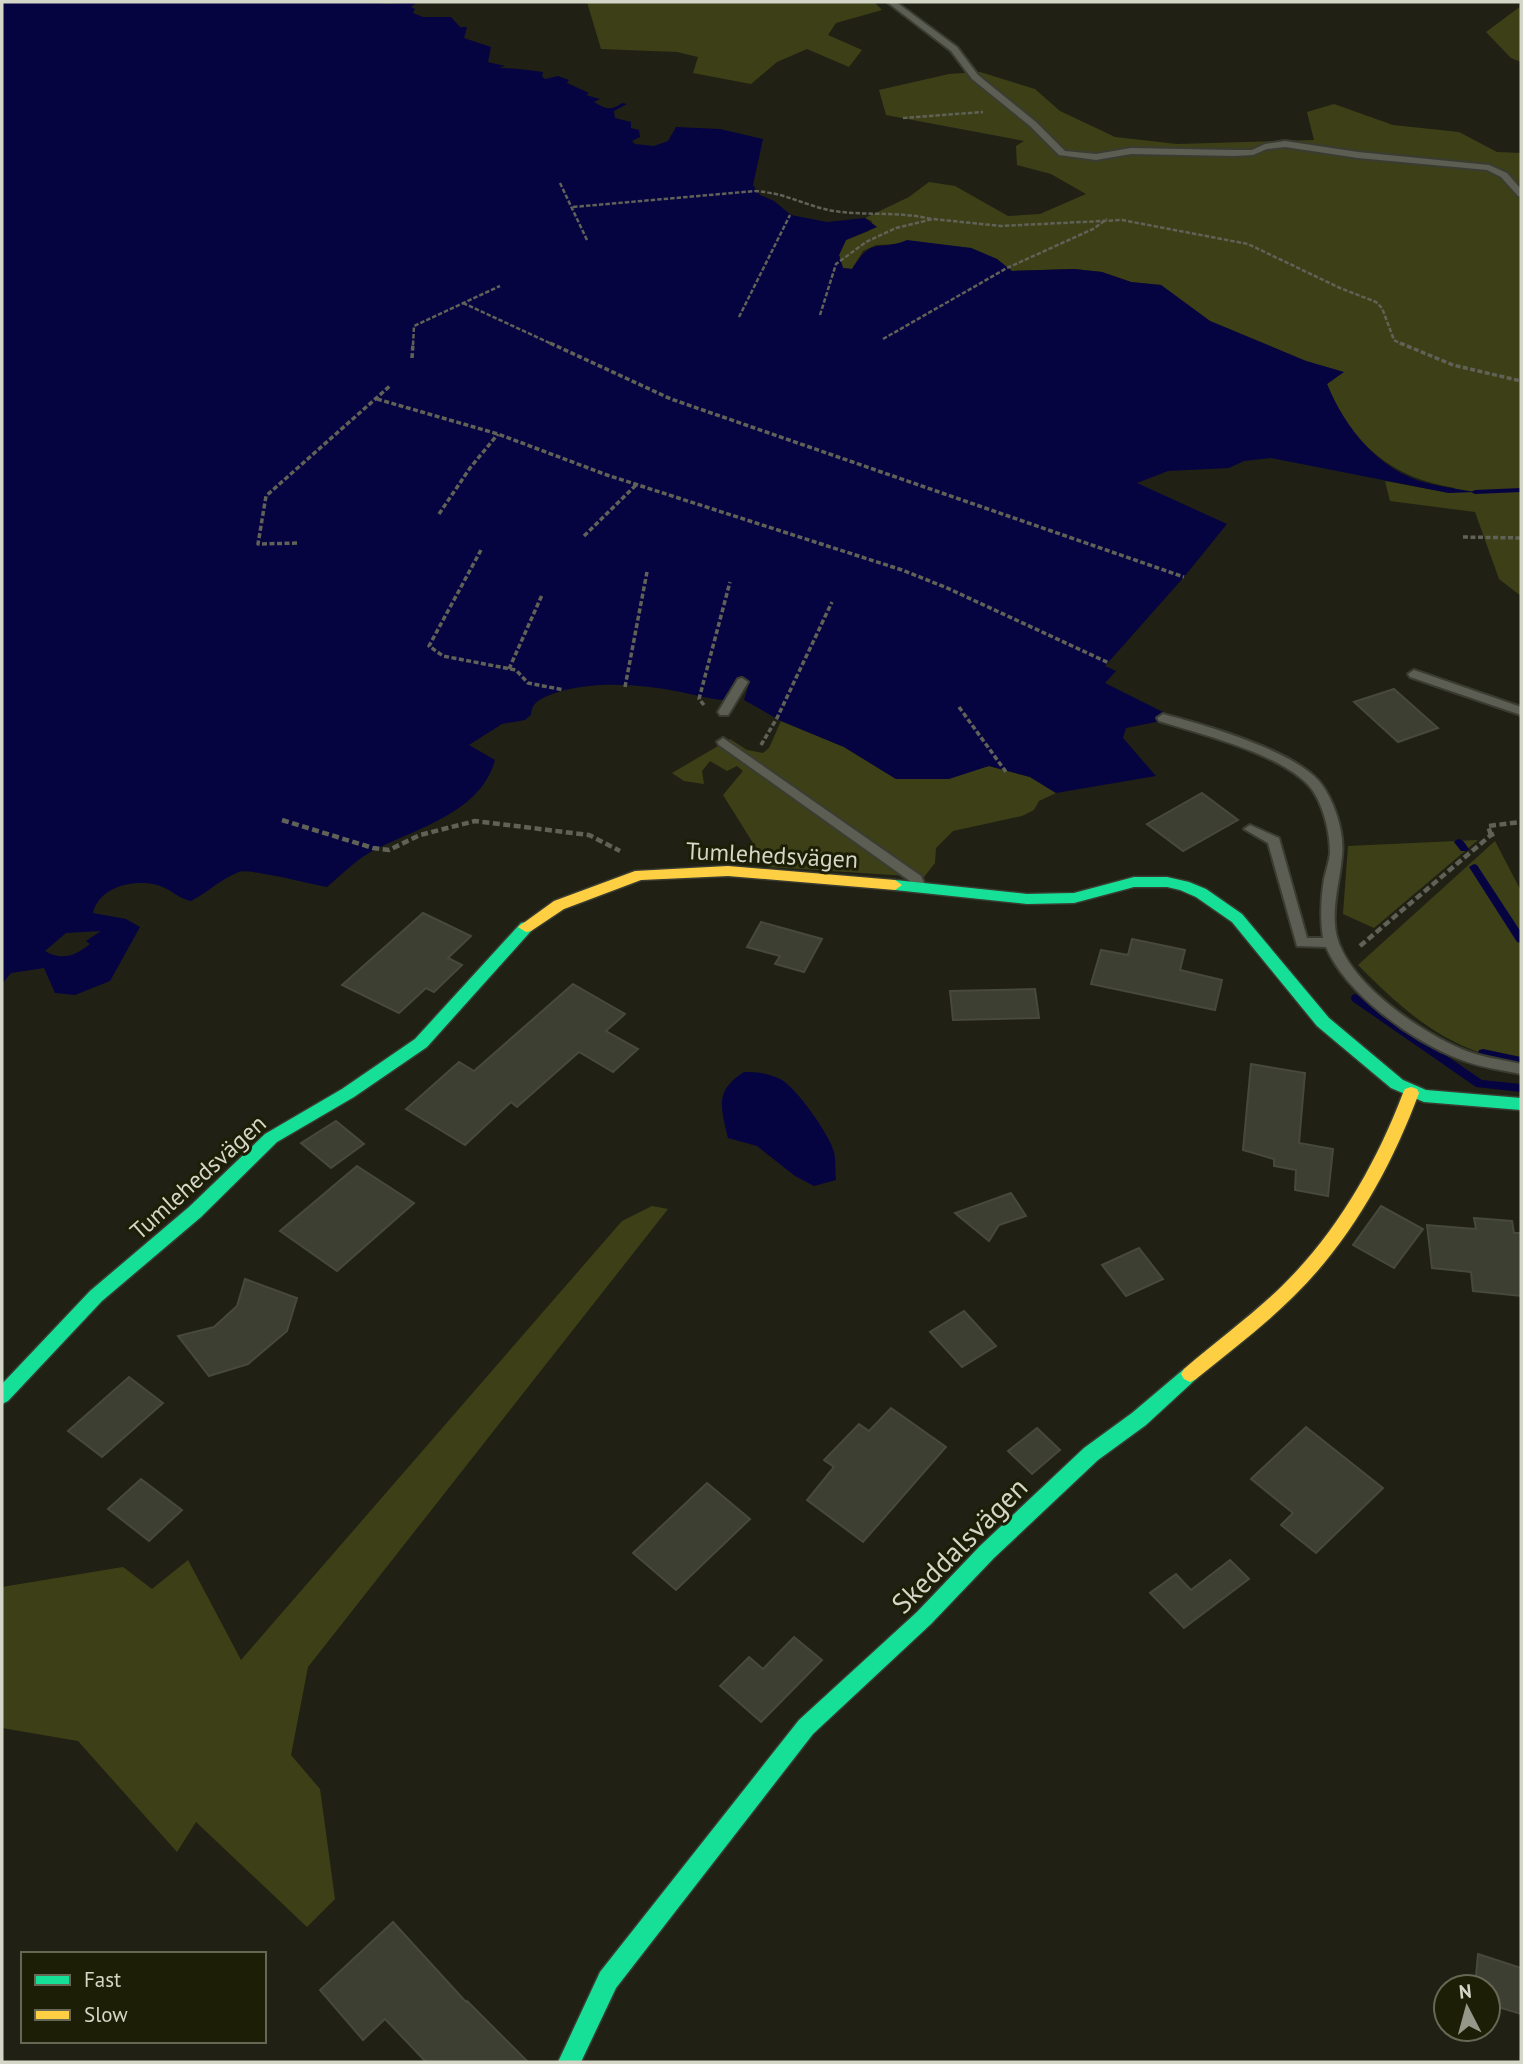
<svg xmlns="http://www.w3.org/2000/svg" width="1523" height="2064" font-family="'PT Sans',sans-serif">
	<rect width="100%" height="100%" fill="#202114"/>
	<g fill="#3d4017">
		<path d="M587 2H874L882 10 836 23 828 35 862 50 849 67 807 49 777 62 751 84 693 73 698 57 677 52 601 49Z"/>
		<path d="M1521 6V62L1511 58 1486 32Z"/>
		<path d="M980 72 1035 89 1060 111 1115 137 1177 144 1314 140 1307 112 1334 104 1393 125 1459 132 1497 152 1521 153V596L1499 579 1475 512 1390 501 1385 481 1449 493 1455 488C1391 478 1352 444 1327 384L1343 372 1306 361 1210 321 1161 285 1131 282 1102 272 1074 269 1012 271 997 259 971 248 924 243 876 245 863 251 852 269 843 268 839 255 846 240 869 231 872 221 865 218 909 197 929 182 955 186 1008 216 1040 214 1086 194 1051 174 1017 165 1016 146 1024 141 886 115 879 90 949 74Z"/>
		<path d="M781 721 844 747 896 779 989 766 1030 777 1056 793 1039 801 1034 810 1022 816 953 831 936 848 935 863 924 877 768 867 723 795 743 771 737 766 727 771 710 761 702 771 704 784 684 781 672 773 730 739 747 750 763 753 769 748Z"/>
		<path d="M1478 840 1374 928 1343 914 1348 846Z"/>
		<path d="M1495 841 1521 891V1063C1448 1051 1408 1015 1358 965Z"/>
		<path d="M652 1206 668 1209 308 1667 291 1755 320 1789 335 1899 307 1927 196 1822 177 1852 78 1741 2 1728V1587L123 1567 152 1589 188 1560 241 1660 622 1221Z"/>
	</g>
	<g fill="#060341" fill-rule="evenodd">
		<path d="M2 2H372L387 4 418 2 411 7 415 9 413 13 423 17H451L460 27H467L464 38 491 47 488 62 505 66 499 68C512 68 528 70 543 72L542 76 545 79 558 76 569 80 567 83 589 93 586 95 600 99 594 102C605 108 610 112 622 103L627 104 614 111 615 118 631 122V128L639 130 640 137 632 141 635 144 654 146 668 141 676 127 720 129 763 139 753 185 760 195 774 201 791 215 827 222 865 218 877 227 846 240 839 255 843 268 852 269C873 235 878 252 907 240L971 248 997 259 1012 271 1074 269 1102 272 1131 282 1161 285 1210 321 1306 361 1344 372 1327 384C1345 428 1379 471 1427 483 1443 487 1459 489 1475 492L1449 493 1271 458 1244 461 1229 468 1168 471 1137 483 1227 524 1184 577 1105 666 1116 671 1105 683 1165 713 1161 721 1126 728 1123 738 1156 776 1056 793 1030 777 989 766 949 779H896L844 747 781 721 744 700 749 684 735 683 724 700C708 699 696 695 681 692 641 684 591 680 552 694 540 699 532 702 531 715L525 720 502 724 469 745 495 760C480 815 412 829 369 853 354 862 340 876 327 887 311 884 248 868 239 872 222 878 207 893 191 901 178 899 170 888 157 885 133 879 99 887 93 913L126 919 140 927 110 981 75 995 55 993 44 968 11 973 2 984ZM101 931 86 941 90 944C75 956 62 961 45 951L66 933Z"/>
		<path d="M744 1072C758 1072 769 1073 782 1080 796 1088 830 1135 834 1152 836 1160 835 1171 836 1180L814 1186 795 1176 757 1146 728 1138C721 1108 714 1091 744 1072Z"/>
	</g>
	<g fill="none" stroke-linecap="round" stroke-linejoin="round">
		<g fill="#060341" fill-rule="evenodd">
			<path d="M1521 488V492L1475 494 1471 492 1475 490Z"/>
			<path d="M1459 839C1464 840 1466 845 1469 849L1467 851H1461L1454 842 1456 840Z"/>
			<path d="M1474 864 1477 865 1521 932V943L1517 942 1469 867Z"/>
			<path d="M1356 994 1482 1080 1521 1084V1092L1476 1087 1352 1001 1351 998 1352 995Z"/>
			<path d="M1483 1049 1521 1057V1065L1479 1056 1478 1053 1479 1050Z"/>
		</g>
	</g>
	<g fill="#3e3f33" stroke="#48493d" stroke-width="2">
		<path d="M1394 689 1438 728 1398 742 1354 702Z"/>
		<path d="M1202 793 1238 820 1183 851 1147 824Z"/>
		<path d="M423 913 471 936 448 958 462 965 434 992 426 988 399 1013 342 985Z"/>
		<path d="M761 922 822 939 804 972 775 964 780 956 747 947Z"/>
		<path d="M1132 939 1185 950 1180 970 1222 980 1215 1010 1091 984 1101 950 1128 955Z"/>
		<path d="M573 984 625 1014 606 1031 638 1049 613 1072 579 1052 517 1107 511 1102 465 1145 406 1109 459 1062 474 1071Z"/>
		<path d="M1035 989 1039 1018 953 1020 950 991Z"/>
		<path d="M1251 1064 1305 1073 1299 1143 1333 1149 1328 1196 1295 1190 1296 1170 1274 1166V1159L1243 1150Z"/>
		<path d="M336 1121 364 1144 331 1168 301 1143Z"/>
		<path d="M357 1166 414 1203 337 1271 280 1231Z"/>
		<path d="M1011 1193 1026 1216 999 1225 989 1241 955 1213Z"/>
		<path d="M1381 1206 1423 1229 1394 1268 1353 1245Z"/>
		<path d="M1474 1218 1512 1221 1514 1233H1521V1296L1473 1291 1471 1272 1432 1268 1427 1225 1476 1229Z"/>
		<path d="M1139 1248 1163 1279 1126 1296 1102 1265Z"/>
		<path d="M245 1279 297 1298 287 1331 248 1364 209 1376 178 1336 214 1327 237 1306Z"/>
		<path d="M964 1311 996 1346 962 1367 930 1332Z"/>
		<path d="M129 1377 163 1403 102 1457 68 1431Z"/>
		<path d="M891 1408 946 1447 863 1542 807 1500 834 1467 824 1460 859 1424 869 1431Z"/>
		<path d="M1306 1427 1383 1488 1316 1553 1281 1525 1293 1513 1251 1479Z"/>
		<path d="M1037 1428 1060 1450 1032 1474 1008 1451Z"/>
		<path d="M141 1479 182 1510 149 1541 108 1509Z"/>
		<path d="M707 1483 750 1519 676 1590 633 1553Z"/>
		<path d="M1230 1560 1249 1579 1184 1628 1150 1593 1176 1574 1191 1590Z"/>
		<path d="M794 1637 822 1660 761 1722 720 1686 749 1657 763 1669Z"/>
		<path d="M393 1922 466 2002 467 2001 528 2062H426L385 2019 363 2040 320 1990Z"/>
		<path d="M1478 1954 1521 1968V2014L1488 2004V1987H1475Z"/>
	</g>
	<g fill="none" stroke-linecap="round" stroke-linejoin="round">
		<defs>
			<g id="lane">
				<path d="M887 2H896L957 47 978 75 1036 122 1065 151 1096 154 1131 148 1235 150H1252L1265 144 1285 141 1358 152 1489 165 1507 173 1521 189V197L1518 196 1501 177 1487 170 1358 158 1285 147 1267 149 1253 155 1235 156 1131 154 1096 160 1059 155 1030 126 972 79 951 51Z"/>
				<path d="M1414 670 1521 707V715L1410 677 1408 674Z"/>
				<path d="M742 678 748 682 730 712 728 715H720L718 712 738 679Z"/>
				<path d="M1163 714C1205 725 1291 750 1319 781 1334 799 1345 833 1342 856 1340 880 1333 901 1335 925 1338 978 1423 1035 1469 1052 1486 1058 1504 1060 1521 1064V1074C1500 1070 1479 1067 1459 1059 1412 1041 1346 994 1326 947L1297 946 1268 843 1244 829 1250 825 1279 838 1307 938H1323C1320 918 1321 898 1324 879 1326 870 1329 862 1330 853 1330 832 1323 803 1310 787 1282 754 1200 734 1159 721L1157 718Z"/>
				<path d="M723 738 921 876 926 887 924 890H914L910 881 719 745 717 742Z"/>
			</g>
			<g id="fast">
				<path d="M1134 877H1167L1189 882 1206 889 1242 914 1329 1018 1403 1080 1426 1090 1521 1098V1110L1424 1102 1391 1088 1317 1026 1232 922 1196 897 1180 890 1167 887H1134L1074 903 1027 904 895 890 888 885 895 880 1027 894 1074 893Z"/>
				<path d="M526 922 534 927 531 931 427 1047 354 1097 277 1142 201 1217 102 1301 8 1401 2 1404V1384L90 1291 189 1207 265 1134 342 1089 415 1039 521 923Z"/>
				<path d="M1190 1366 1196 1369 1199 1374 1196 1379 1146 1425 1098 1460 994 1558 931 1624 813 1734 616 1988 581 2062H558L600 1972 799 1720 917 1612 980 1546 1084 1448 1132 1413 1184 1369Z"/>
			</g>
			<g id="slow">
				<path d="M728 866 895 880 902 885 895 890 728 876 641 880 564 909 531 931 526 932 518 927 554 901 635 871Z"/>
				<path d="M1411 1087 1417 1089 1419 1093C1391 1168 1351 1240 1294 1296 1264 1326 1229 1352 1196 1379L1190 1382 1184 1379 1181 1374 1184 1369C1216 1341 1251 1316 1282 1286 1337 1232 1376 1164 1403 1093L1405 1089Z"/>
			</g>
		</defs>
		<use href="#lane" stroke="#3a3c31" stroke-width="4"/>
		<use href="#fast" stroke="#3a3c31" stroke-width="3"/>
		<use href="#slow" stroke="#3a3c31" stroke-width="3"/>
		<g stroke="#606157" stroke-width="2.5" stroke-dasharray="4.5 2" stroke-linecap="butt">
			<path d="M903 118 983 112"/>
			<path d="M560 183 587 240"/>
			<path d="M573 207 755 191C787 193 805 206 834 211 866 216 899 211 931 219"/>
			<path d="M463 303 554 345"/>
			<path d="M820 315 836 264 866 242 896 228 933 219 1001 226 1122 220 1248 244 1340 288 1376 302 1382 308 1394 340 1403 345"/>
			<path d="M739 317 790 215"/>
			<path d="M883 339 1007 268 1093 229 1107 219"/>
			<path d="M413 345 414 326 500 286"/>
		</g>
		<g stroke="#606157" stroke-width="3.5" stroke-dasharray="5 2.5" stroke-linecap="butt">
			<path d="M550 343 671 399 1184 577"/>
			<path d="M1400 343 1453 365 1521 381"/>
			<path d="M412 358 413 343"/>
			<path d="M377 399 498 434 607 475 902 570 945 587 1109 663"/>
			<path d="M439 514 470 468 498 434"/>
			<path d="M584 536 637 484"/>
			<path d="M1463 537 1521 538"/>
			<path d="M297 543 258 544 266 496 391 385"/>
			<path d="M481 550 429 646 443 656 516 670 528 683 564 690"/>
			<path d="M509 669 542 595"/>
			<path d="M625 687 647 572"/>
			<path d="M704 705 699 699 730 582"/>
			<path d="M959 707 1006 772"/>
			<path d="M761 745 777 718 832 602"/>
		</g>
		<g stroke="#606157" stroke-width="4.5" stroke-dasharray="7 3.5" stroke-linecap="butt">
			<path d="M282 820 373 848 389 850 420 835 475 821 589 835 620 851"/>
			<path d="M1491 835 1488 826 1521 822"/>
			<path d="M1360 946 1491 835 1497 833"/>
		</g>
		<use href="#lane" fill="#5c5d53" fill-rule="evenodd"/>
		<use href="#fast" fill="#16e098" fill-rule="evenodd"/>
		<use href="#slow" fill="#ffcf43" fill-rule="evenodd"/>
	</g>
	<g text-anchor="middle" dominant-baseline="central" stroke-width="6" stroke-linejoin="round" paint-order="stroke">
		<g font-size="24" fill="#d4d6c7" stroke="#1c1e05">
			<text transform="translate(772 855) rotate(3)">Tumlehedsvägen</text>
			<text transform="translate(198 1177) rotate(-42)">Tumlehedsvägen</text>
		</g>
		<g font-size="28" fill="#d4d6c7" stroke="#1c1e05">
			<text transform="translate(959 1545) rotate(-45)">Skeddalsvägen</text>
		</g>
	</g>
	<rect width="1523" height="2064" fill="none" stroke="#d4d6c7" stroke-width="7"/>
	<rect x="21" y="1952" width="245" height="91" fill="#1c1e05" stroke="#666853" stroke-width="2"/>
	<rect x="35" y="1975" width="35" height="10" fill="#16e098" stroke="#666853" stroke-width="2"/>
	<text x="84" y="1987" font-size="21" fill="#d4d6c7">Fast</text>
	<rect x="35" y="2010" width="35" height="10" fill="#ffcf43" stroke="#666853" stroke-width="2"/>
	<text x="84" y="2022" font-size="21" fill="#d4d6c7">Slow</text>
	<g transform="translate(1467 2008) rotate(354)"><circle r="33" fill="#1c1e05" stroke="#666853" stroke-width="2"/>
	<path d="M0-5L12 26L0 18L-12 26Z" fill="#959788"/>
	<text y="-10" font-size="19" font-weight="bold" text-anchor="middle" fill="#d4d6c7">N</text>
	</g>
</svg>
